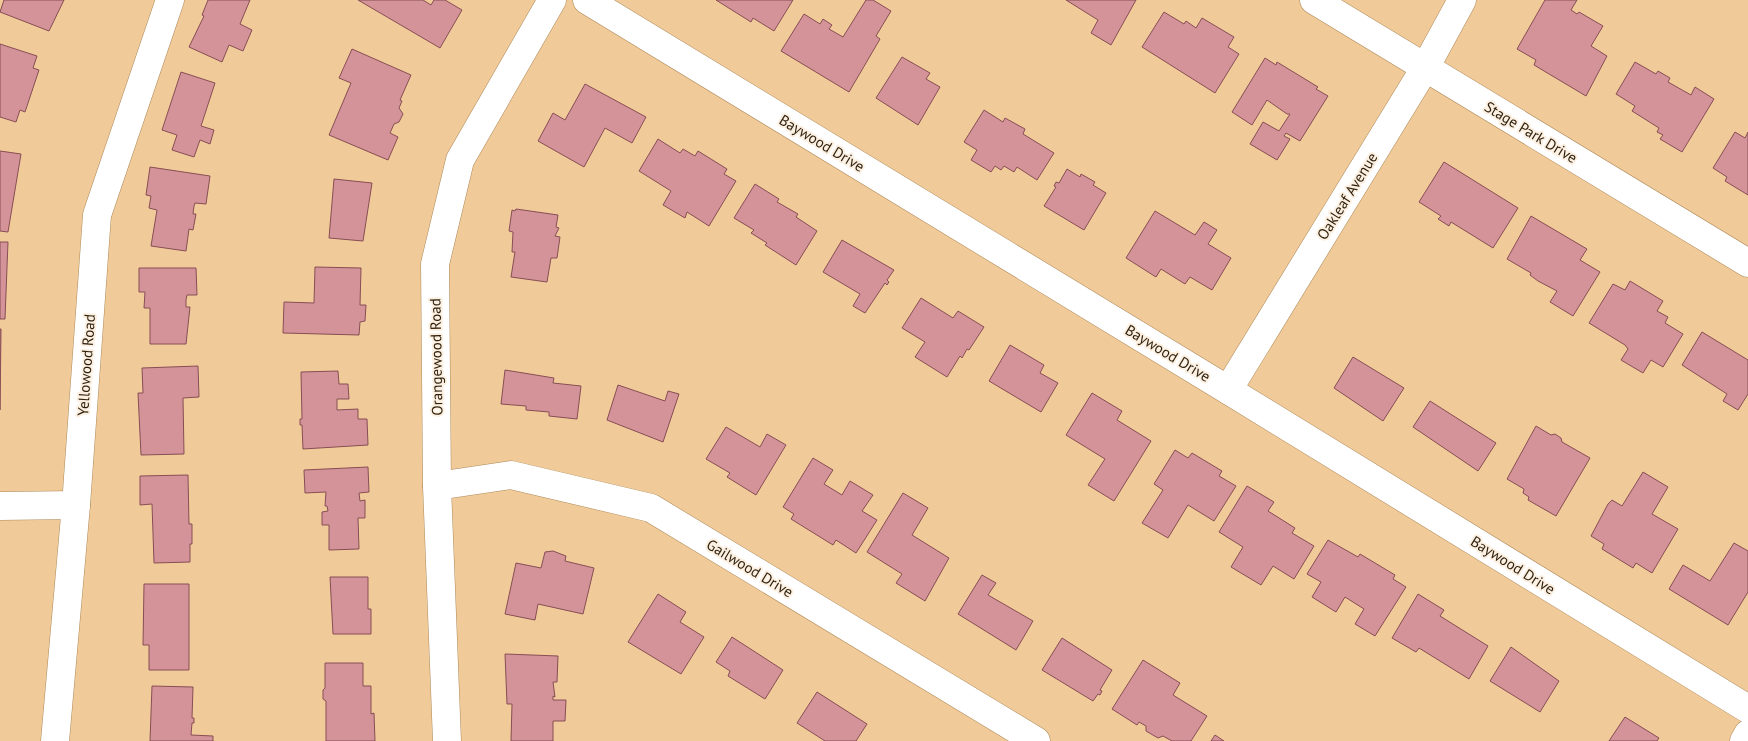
<svg xmlns="http://www.w3.org/2000/svg" width="1748" height="741" font-family="'PT Sans',sans-serif">
	<rect width="100%" height="100%" fill="#f1ca99"/>
	<g fill="#d39399" stroke="#874e54">
		<path d="M4 0H64L49 31 0 12Z"/>
		<path d="M208 0H250L240 24 252 30 243 51 229 45 222 62 189 47 204 16 202 15Z"/>
		<path d="M358 0H423L431 5 434 0H445L462 10 440 48Z"/>
		<path d="M716 0H793L774 31 753 18 751 22Z"/>
		<path d="M866 0H873L891 11 876 36 880 39 849 92 781 51 804 14 820 24 823 19 832 25 829 29 843 37Z"/>
		<path d="M1066 0H1136L1111 45 1091 33 1098 20Z"/>
		<path d="M1545 0H1577L1571 10 1577 14 1579 12 1603 26 1591 46 1607 56 1586 96 1534 65 1536 60 1517 49Z"/>
		<path d="M1164 12 1184 24 1186 21 1196 28 1202 18 1234 37 1228 47 1239 54 1215 93 1142 47Z"/>
		<path d="M0 44 37 56 33 68 39 70 25 112 20 110 16 122 0 117Z"/>
		<path d="M352 49 411 75 400 100 402 101 399 108 403 114 399 122 394 124 390 133 398 137 388 160 329 135 351 83 339 78Z"/>
		<path d="M902 57 930 73 926 79 940 87 918 125 876 98Z"/>
		<path d="M1265 58 1276 65 1277 62 1318 87 1316 89 1328 96 1300 141 1286 133 1284 136 1290 139 1277 160 1250 144 1263 122 1279 131 1290 114H1287L1267 100 1252 125 1232 112Z"/>
		<path d="M1635 62 1656 74 1658 71 1670 78 1668 82 1691 95 1695 87 1714 99 1682 152 1660 139 1663 135 1657 132 1659 128 1632 111 1635 106 1616 94Z"/>
		<path d="M181 72 215 83 201 126 214 130 210 144 200 140 194 157 172 150 177 135 162 130Z"/>
		<path d="M585 84 646 117 632 143 605 128 584 167 538 141 553 113 565 120Z"/>
		<path d="M984 110 1003 122 1005 118 1025 129 1023 134 1054 153 1037 180 1017 167 1014 172 1004 166 1001 170 995 166 991 172 971 160 977 150 964 142Z"/>
		<path d="M1735 132 1745 138 1748 132V195L1725 181 1727 177 1713 168Z"/>
		<path d="M658 139 680 153 683 149 695 156 698 151 727 169 724 174 736 181 709 226 687 212 685 218 663 205 671 191 639 171Z"/>
		<path d="M0 151 21 154 8 232 0 231Z"/>
		<path d="M1444 162 1518 208 1493 248 1451 222 1449 226 1438 219 1441 216 1419 202Z"/>
		<path d="M150 167 210 176 206 204 195 203 194 206 193 214H196L193 230 189 229 186 251 151 246 157 210 149 208 151 196 146 195Z"/>
		<path d="M1067 169 1080 177 1081 174 1095 182 1093 185 1106 193 1084 230 1044 206 1056 187 1054 186 1056 182 1059 183Z"/>
		<path d="M334 179 372 183 363 241 329 238Z"/>
		<path d="M755 184 779 199 777 202 798 214 796 217 817 231 796 265 765 245 767 243 751 233 754 230 734 218Z"/>
		<path d="M516 209 558 215 556 227 559 228 555 236 560 237 557 258H551L547 282 511 277 515 252H512L513 232 509 231 512 210 515 211Z"/>
		<path d="M1155 211 1195 235 1204 222 1217 230 1208 244 1231 258 1212 290 1190 277 1185 284 1161 269 1156 277 1126 258Z"/>
		<path d="M1531 216 1587 249 1580 260 1600 272 1573 316 1550 302 1557 291 1538 281 1530 275 1531 273 1507 259Z"/>
		<path d="M842 240 894 270 887 280 889 282 887 285 885 283 865 313 853 306 860 294 823 272Z"/>
		<path d="M0 242H8L5 319H0Z"/>
		<path d="M315 267 361 268 360 305H366L365 321 360 322 359 335 283 333 284 302 314 303Z"/>
		<path d="M139 268H196L197 295H187L186 300V307H190L186 344H150V308H144L145 292H139Z"/>
		<path d="M1630 281 1663 301 1657 311 1668 317 1665 323 1683 334 1663 367 1651 360 1643 373 1621 360 1628 349 1625 345 1589 323 1613 284 1625 290Z"/>
		<path d="M921 298 953 318 958 311 984 327 969 350 967 349 962 358 960 356 947 377 915 357 925 342 902 328Z"/>
		<path d="M0 329H1L0 410Z"/>
		<path d="M1702 332 1748 360V394L1738 410 1723 401 1727 394 1682 365Z"/>
		<path d="M1010 345 1044 365 1040 373 1058 383 1041 412 989 381Z"/>
		<path d="M1353 357 1404 388 1383 421 1334 388Z"/>
		<path d="M198 366 199 397 183 398 184 454 141 455 138 393H143L142 368Z"/>
		<path d="M505 370 554 378 553 383 581 386 577 419 549 416V412L526 410V406L501 404Z"/>
		<path d="M338 371 339 384H348L349 399H337V410L358 409V419H367L368 445 303 449 302 425H300V419H302L301 372Z"/>
		<path d="M618 385 665 401 668 391 679 394 663 442 607 420Z"/>
		<path d="M1092 393 1122 411 1117 420 1151 441 1114 501 1088 485 1105 459 1066 435Z"/>
		<path d="M1430 401 1496 443 1478 471 1413 427Z"/>
		<path d="M1536 426 1551 435 1555 434 1561 438 1562 442 1590 458 1556 516 1528 500 1529 497 1523 493 1524 489 1507 479Z"/>
		<path d="M726 427 760 447 767 434 786 445 756 495 727 477 730 473 706 459Z"/>
		<path d="M1175 450 1188 458 1192 453 1222 471 1219 476 1236 486 1214 521 1188 505 1168 538 1142 523 1163 490 1154 484Z"/>
		<path d="M813 458 833 470 824 484 842 495 850 481 873 495 862 511 877 520 856 553 836 540 833 545 791 519 794 514 783 507Z"/>
		<path d="M368 467 369 492 359 493 360 501 365 500V518H358L359 549 329 550V525H322V512L328 511 327 506H325L326 492 305 493 304 470Z"/>
		<path d="M1643 472 1668 487 1652 514 1678 529 1652 573 1636 563 1633 568 1602 549 1604 544 1591 536 1608 504 1612 500 1622 506Z"/>
		<path d="M188 475 189 524H192V544H190V562L154 563 152 504 140 505V476Z"/>
		<path d="M1247 486 1274 502 1268 511 1295 528 1292 533 1314 546 1294 579 1273 566 1261 585 1231 567 1243 547 1219 532Z"/>
		<path d="M903 493 928 508 912 535 949 558 925 601 896 583 902 574 867 552Z"/>
		<path d="M1328 540 1358 557 1360 554 1395 575 1393 579 1406 587 1375 636 1355 624 1364 609 1345 597 1336 612 1312 597 1321 582 1307 574Z"/>
		<path d="M1734 543 1748 551V592L1728 625 1669 589 1683 565 1710 581Z"/>
		<path d="M553 551 566 556 565 561 594 568 583 614 538 604 535 620 505 614 516 563 541 568 545 552Z"/>
		<path d="M982 575 996 583 988 595 1033 621 1016 650 958 614Z"/>
		<path d="M330 577H368V609H371V634H333Z"/>
		<path d="M144 584H189V670H149V645H143Z"/>
		<path d="M658 594 686 612 680 622 704 637 681 674 628 642Z"/>
		<path d="M1418 594 1444 610 1440 616 1488 646 1469 679 1419 648 1416 652 1392 638Z"/>
		<path d="M732 637 783 670 765 699 728 676 730 671 716 662Z"/>
		<path d="M1062 638 1112 670 1100 690 1102 691 1100 695 1098 694 1093 701 1042 670Z"/>
		<path d="M1511 647 1559 681 1540 712 1490 681Z"/>
		<path d="M505 654 558 656 557 682H553L555 697 553 696V700H566L565 721H553V741H511L512 704H507Z"/>
		<path d="M1143 660 1180 683 1173 695 1207 716 1191 741H1172L1163 736 1158 738 1146 731V726L1139 722 1137 725 1112 709Z"/>
		<path d="M325 663H363V686H371V714L374 713 375 741H326V701L323 699V690L325 688Z"/>
		<path d="M152 686 193 687 192 718H194V723H192L191 735 213 736V741H150Z"/>
		<path d="M817 692 867 724 856 741H825L797 723Z"/>
		<path d="M1625 717 1659 738 1657 741H1609Z"/>
		<path d="M1215 735 1224 741H1211Z"/>
	</g>
	<g fill="none" stroke-linecap="round" stroke-linejoin="round">
		<defs>
			<g id="minor">
				<path d="M587 0 1228 390 1748 709"/>
				<path d="M1314 0 1748 263"/>
				<path d="M1228 390 1425 68 1462 0"/>
				<path d="M437 486 511 475 651 508 1036 741"/>
				<path d="M0 506 76 505"/>
				<path d="M55 741 76 505 97 215 170 0"/>
				<path d="M447 741 437 486 435 264 460 160 552 0"/>
				<path d="M1744 741 1748 734"/>
			</g>
		</defs>
		<use href="#minor" stroke="#ad8959" stroke-width="29"/>
		<use href="#minor" stroke="#fff" stroke-width="28"/>
	</g>
	<g text-anchor="middle" dominant-baseline="central" stroke-width="4" stroke-linejoin="round" paint-order="stroke">
		<g font-size="15" fill="#2d1f0b" stroke="#fcf0e2">
			<text transform="translate(1531 132) rotate(31)">Stage Park Drive</text>
			<text transform="translate(822 143) rotate(31)">Baywood Drive</text>
			<text transform="translate(1347 196) rotate(-58)">Oakleaf Avenue</text>
			<text transform="translate(1168 353) rotate(31)">Baywood Drive</text>
			<text transform="translate(436 357) rotate(-91)">Orangewood Road</text>
			<text transform="translate(86 365) rotate(-86)">Yellowood Road</text>
			<text transform="translate(1513 565) rotate(32)">Baywood Drive</text>
			<text transform="translate(750 568) rotate(31)">Gailwood Drive</text>
		</g>
	</g>
</svg>
